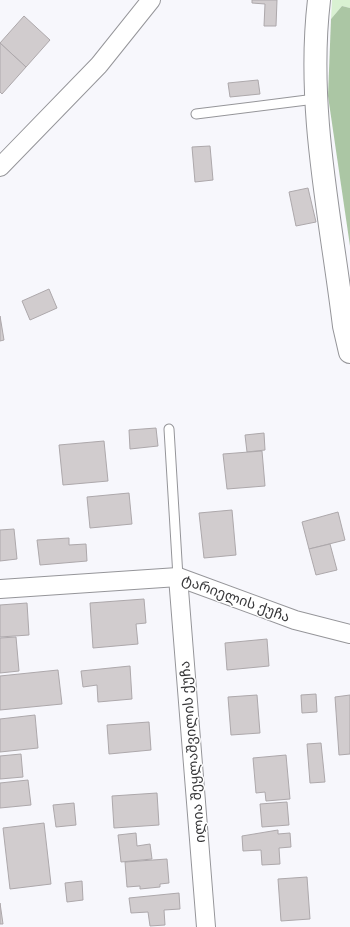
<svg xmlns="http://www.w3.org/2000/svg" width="350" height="927" font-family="Raleway,'Noto Sans Georgian',sans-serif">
	<rect width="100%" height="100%" fill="#f7f7fc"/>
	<path fill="#d9f1d2" d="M332 0H350V8L342 6 331 19Z"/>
	<path fill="#abc6a4" d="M342 6 350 8V246L328 96 331 19Z"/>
	<g fill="#d1ccce" stroke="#ada8ab">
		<path d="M252 0H277L276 26H264L265 4 252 3Z"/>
		<path d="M24 16 50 40 26 67 0 43Z"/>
		<path d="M0 43 26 67 2 94 0 92Z"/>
		<path d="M258 80 260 94 230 97 228 83Z"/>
		<path d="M210 146 213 180 195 182 192 147Z"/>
		<path d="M308 188 316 222 296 226 289 192Z"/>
		<path d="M49 289 57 308 30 320 22 301Z"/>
		<path d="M0 316 4 340 0 341Z"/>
		<path d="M156 428 158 446 130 449 129 430Z"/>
		<path d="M264 433 265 450 247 452 245 435Z"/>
		<path d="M104 441 108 481 63 485 59 445Z"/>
		<path d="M262 451 265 486 227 489 223 454Z"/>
		<path d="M129 493 132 524 90 528 87 497Z"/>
		<path d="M232 510 236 555 204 558 199 513Z"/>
		<path d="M338 512 345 540 309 549 302 522Z"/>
		<path d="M14 529 17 559 0 561V530Z"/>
		<path d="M69 538V545L86 544 87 561 40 565 37 540Z"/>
		<path d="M330 544 337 570 316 575 309 549Z"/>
		<path d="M144 599 146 623 136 624 138 644 93 648 90 603Z"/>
		<path d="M27 603 29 635 0 637V605Z"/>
		<path d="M16 637 19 671 0 673V638Z"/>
		<path d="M267 639 269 666 227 670 225 643Z"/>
		<path d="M130 666 132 699 98 702 97 685 83 687 81 671Z"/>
		<path d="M58 670 62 704 0 710V676Z"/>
		<path d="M316 694 317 712 302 713 301 695Z"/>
		<path d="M257 695 260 733 231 735 228 697Z"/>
		<path d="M350 695V754L339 755 335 697Z"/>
		<path d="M35 715 38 748 0 752V719Z"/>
		<path d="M149 722 151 750 109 754 107 725Z"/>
		<path d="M321 743 325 782 310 783 307 744Z"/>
		<path d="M21 754 23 777 0 779V756Z"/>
		<path d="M286 755 290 799 266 801 265 792 256 793 253 758Z"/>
		<path d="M28 780 31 805 0 808V783Z"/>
		<path d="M157 793 159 825 114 828 112 796Z"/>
		<path d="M287 802 289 825 262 827 260 804Z"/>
		<path d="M74 803 76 825 56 827 53 805Z"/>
		<path d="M44 823 51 884 10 889 3 828Z"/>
		<path d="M278 830V834L290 833 291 847 279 848 280 864 262 865 261 850 243 851 242 836Z"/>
		<path d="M136 833 137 846 150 844 152 859 121 862 118 835Z"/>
		<path d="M167 859 169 883 160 884V887L140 889V886L127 887 125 862Z"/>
		<path d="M307 877 310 919 281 921 278 879Z"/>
		<path d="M82 881 83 900 67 902 65 883Z"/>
		<path d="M179 893 180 909 164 910 165 925 150 926 148 912 131 913 129 898Z"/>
		<path d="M0 903 3 924H0Z"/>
	</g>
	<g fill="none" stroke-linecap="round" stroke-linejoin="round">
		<defs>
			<g id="service">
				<path d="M196 114 315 99"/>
				<path d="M169 429 178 577"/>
			</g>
			<g id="minor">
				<path d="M0 167 99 65 151 0"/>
				<path d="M178 577 206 927"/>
				<path d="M0 589 178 577 295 620 350 634"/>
			</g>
			<path id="tertiary" d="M319 0C306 109 331 218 344 326L350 352"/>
		</defs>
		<use href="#service" stroke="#959599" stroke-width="11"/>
		<use href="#minor" stroke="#959599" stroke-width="20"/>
		<use href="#tertiary" stroke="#959599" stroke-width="24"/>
		<use href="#service" stroke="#fff" stroke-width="9"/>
		<use href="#minor" stroke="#fff" stroke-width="18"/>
		<use href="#tertiary" stroke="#fff" stroke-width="22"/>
	</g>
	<g text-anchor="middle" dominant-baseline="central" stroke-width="3" stroke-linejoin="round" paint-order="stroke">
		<g font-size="14" fill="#373739" stroke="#fff">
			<text transform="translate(236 598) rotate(20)">ტარიელის ქუჩა</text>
			<text transform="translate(192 752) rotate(-95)">ილია შეყლაშვილის ქუჩა</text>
		</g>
	</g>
</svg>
